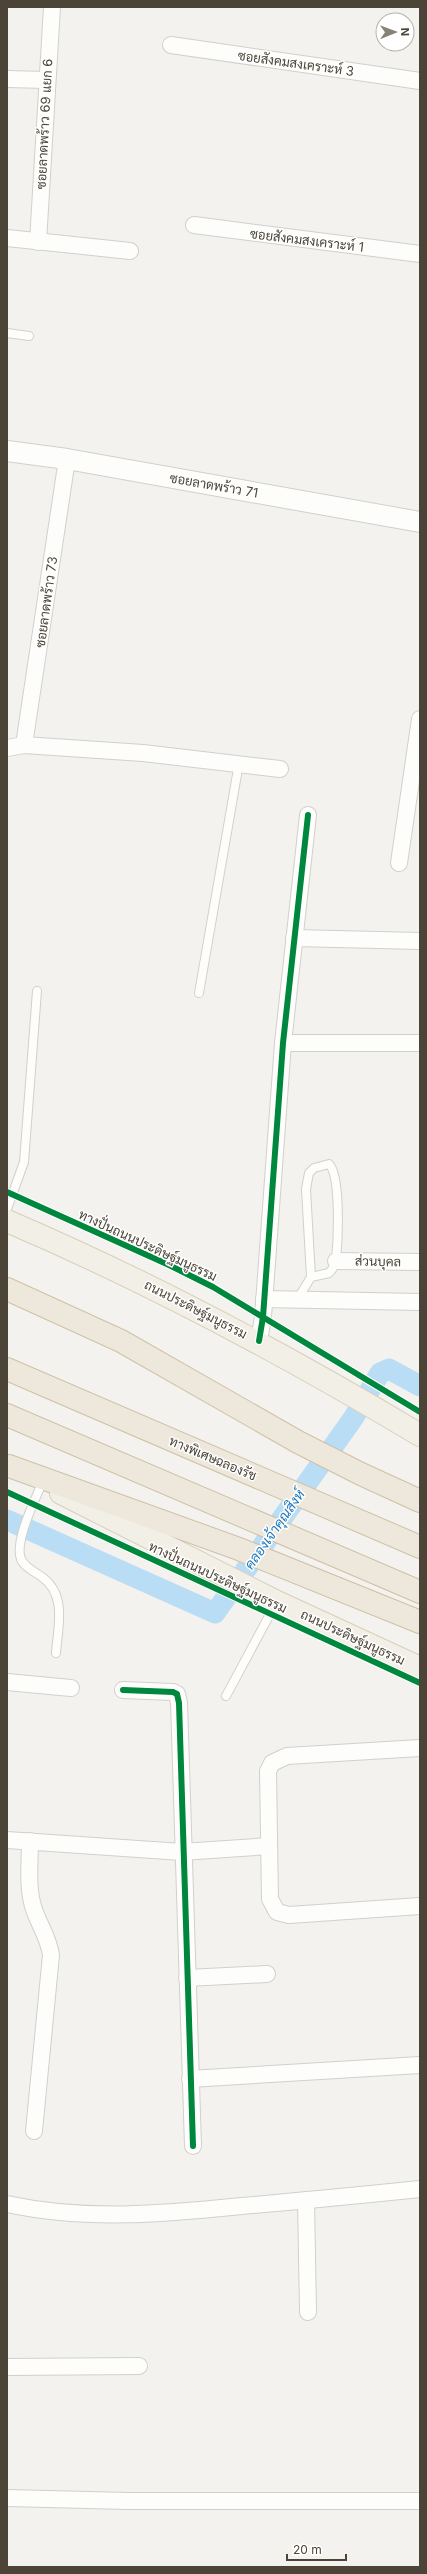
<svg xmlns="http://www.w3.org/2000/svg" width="427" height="2574" font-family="Inter,Sarabun,sans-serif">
	<rect width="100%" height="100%" fill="#f4f2ee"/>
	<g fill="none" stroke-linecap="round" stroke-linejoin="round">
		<path stroke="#baddf6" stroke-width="21" d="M7 1520 215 1613 354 1417 380 1373 389 1369 420 1386"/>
		<defs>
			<g id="service">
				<path d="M7 333 29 336"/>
				<path d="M199 993 239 763"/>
				<path d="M7 1209 24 1162 37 991"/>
				<path d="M297 1300 311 1277 306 1189 309 1173 314 1168 329 1164C341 1176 338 1241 336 1260 335 1265 333 1269 329 1273L311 1277"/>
				<path d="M42 1483C35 1500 14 1542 21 1559 24 1567 35 1572 42 1577 67 1595 58 1626 56 1653"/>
				<path d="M226 1696 276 1603"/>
			</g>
			<g id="minor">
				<path d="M171 45 420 81"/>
				<path d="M7 79 46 80"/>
				<path d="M194 225 420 254"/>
				<path d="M7 238 130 251"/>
				<path d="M38 242 52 7"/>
				<path d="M24 745 67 459"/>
				<path d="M7 748 24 745 143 753 280 769"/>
				<path d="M399 863 420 719"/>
				<path d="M294 938 420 941"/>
				<path d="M283 1043H420"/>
				<path d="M336 1261 420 1262"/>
				<path d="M264 1299 420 1302"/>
				<path d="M259 1341 263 1317 283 1043 308 815"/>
				<path d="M7 1682 71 1688"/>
				<path d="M123 1690 173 1692 177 1694 179 1703 193 2146"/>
				<path d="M420 1748 287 1756 272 1763 268 1771 270 1899 277 1912 289 1915 420 1906"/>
				<path d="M7 1840 182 1852 269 1846"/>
				<path d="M30 1841C30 1862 27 1886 33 1906 38 1924 48 1935 51 1955L34 2131"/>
				<path d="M187 1978 267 1974"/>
				<path d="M190 2079 420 2065"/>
				<path d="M306 2200 308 2312"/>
				<path d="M7 2204C85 2221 163 2214 242 2206 301 2201 361 2195 420 2189"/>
				<path d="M7 2367 139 2366"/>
				<path d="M7 2498 128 2501H420"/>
			</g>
			<path id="tertiary" d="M7 451 67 459 420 522"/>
			<g id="primary">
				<path d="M7 1221C150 1282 286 1355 420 1435"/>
				<path d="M61 1493 277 1602 420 1668"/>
			</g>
			<g id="motorway">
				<path d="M7 1289 121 1341 298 1442 361 1474 420 1501"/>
				<path d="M7 1369 420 1547"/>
				<path d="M7 1415 420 1592"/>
				<path d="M9 1466 239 1549 420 1622"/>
			</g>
		</defs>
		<use href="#service" stroke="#d2d0cb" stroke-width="10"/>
		<use href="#minor" stroke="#d2d0cb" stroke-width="18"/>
		<use href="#tertiary" stroke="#d2d0cb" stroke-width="22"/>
		<use href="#primary" stroke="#d8cfb9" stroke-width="24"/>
		<use href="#motorway" stroke="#cfc0a6" stroke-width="24"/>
		<use href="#service" stroke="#fdfdfc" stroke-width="8"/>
		<use href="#minor" stroke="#fdfdfc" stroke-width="16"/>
		<use href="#tertiary" stroke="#fdfdfc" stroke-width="20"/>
		<use href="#primary" stroke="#f2efe6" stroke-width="22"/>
		<use href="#motorway" stroke="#ede8db" stroke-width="22"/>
		<defs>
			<g id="cycleway">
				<path d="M7 1192 169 1265 213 1287 420 1412"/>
				<path d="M259 1341 263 1317 283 1043 308 815"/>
				<path d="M7 1492 420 1683"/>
				<path d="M123 1690 173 1692 177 1694 179 1703 193 2146"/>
			</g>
		</defs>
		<use href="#cycleway" stroke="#fff" stroke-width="8"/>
		<use href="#cycleway" stroke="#00873e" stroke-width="6"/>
	</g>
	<g text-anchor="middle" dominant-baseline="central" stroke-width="3" stroke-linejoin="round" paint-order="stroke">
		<g font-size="13" fill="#4c4437" stroke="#fff">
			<text transform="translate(296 63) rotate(8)">ซอยสังคมสงเคราะห์ 3</text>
			<text transform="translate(44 124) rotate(-87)">ซอยลาดพร้าว 69 แยก 6</text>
			<text transform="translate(307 240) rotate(7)">ซอยสังคมสงเคราะห์ 1</text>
			<text transform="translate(214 485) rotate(10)">ซอยลาดพร้าว 71</text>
			<text transform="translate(46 602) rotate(-82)">ซอยลาดพร้าว 73</text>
			<text transform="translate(148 1245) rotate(25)">ทางปั่นถนนประดิษฐ์มนูธรรม</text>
			<text transform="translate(378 1261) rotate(1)">ส่วนบุคล</text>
			<text transform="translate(196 1309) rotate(27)">ถนนประดิษฐ์มนูธรรม</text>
			<text transform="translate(213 1458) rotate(23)">ทางพิเศษฉลองรัช</text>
			<text transform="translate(218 1577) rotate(25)">ทางปั่นถนนประดิษฐ์มนูธรรม</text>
			<text transform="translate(353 1637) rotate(25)">ถนนประดิษฐ์มนูธรรม</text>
		</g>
		<g font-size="14" font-style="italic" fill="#207abe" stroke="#fff">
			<text transform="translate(274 1529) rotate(-55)">คลองเจ้าคุณสิงห์</text>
		</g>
	</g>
	<rect width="427" height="2574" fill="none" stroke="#4c4437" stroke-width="16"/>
	<g transform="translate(395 32) rotate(89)"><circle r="19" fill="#ffffff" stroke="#b7b4af"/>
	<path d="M0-3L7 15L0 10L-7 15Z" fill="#878177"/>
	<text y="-6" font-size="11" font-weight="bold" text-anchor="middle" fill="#4c4437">N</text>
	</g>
	<path d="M287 2554v6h59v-6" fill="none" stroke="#4c4437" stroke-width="2"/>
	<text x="293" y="2554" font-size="12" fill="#4c4437" stroke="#ffffff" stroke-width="3" paint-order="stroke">20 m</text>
</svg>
